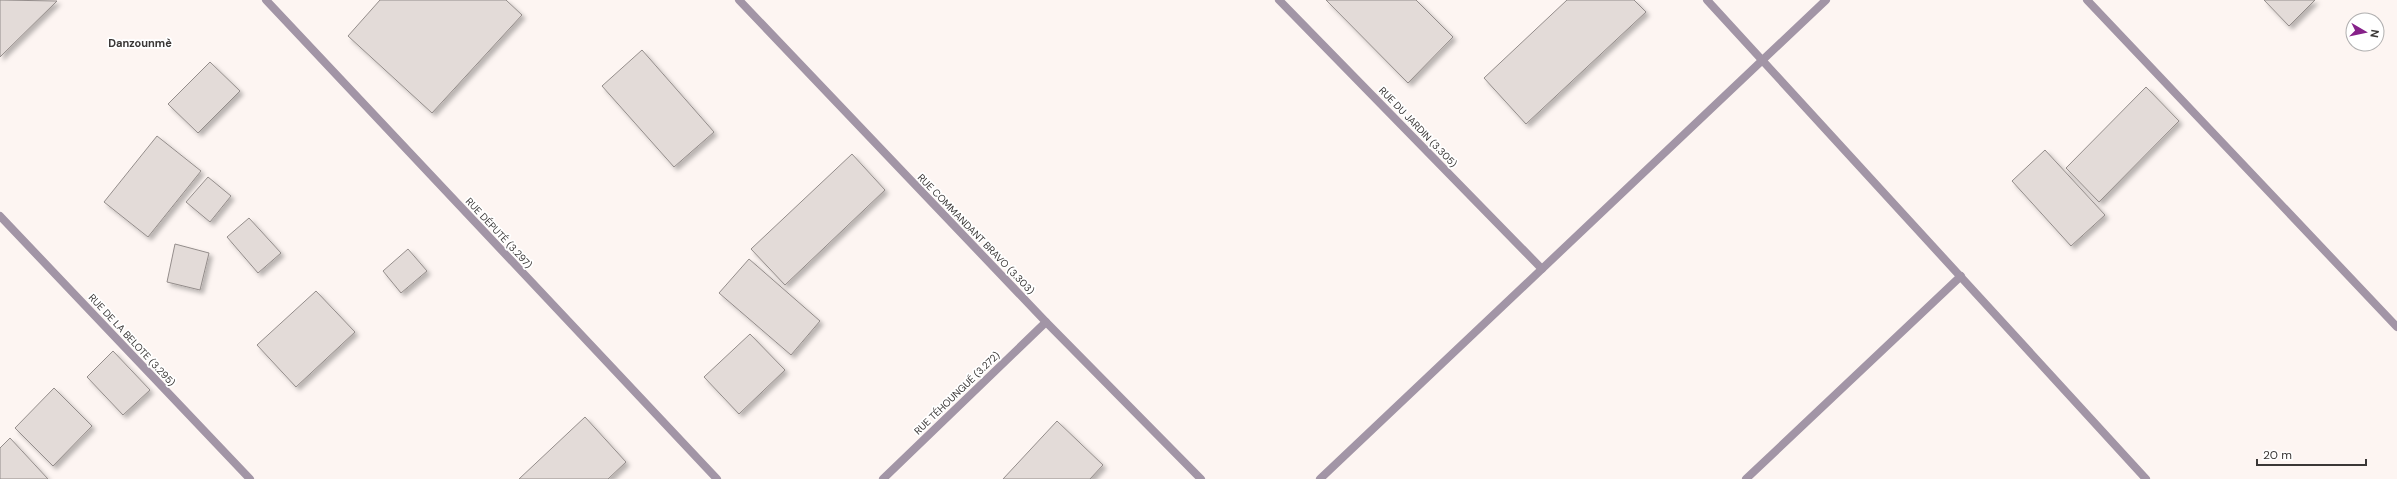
<svg xmlns="http://www.w3.org/2000/svg" width="2397" height="479" font-family="'DM Sans',sans-serif">
	<defs>
		<filter id="shadow"><feDropShadow dx="3.5" dy="3.5" stdDeviation="2" flood-color="#0004"/></filter>
	</defs>
	<rect width="100%" height="100%" fill="#fdf5f2"/>
	<g fill="#e3dbd8" stroke="#948d8b" filter="url(#shadow)">
		<path d="M0 0 57 1 0 57Z"/>
		<path d="M380 0H506L522 15 432 113 348 36Z"/>
		<path d="M1326 0H1416L1453 37 1408 83Z"/>
		<path d="M1567 0H1634L1646 12 1526 124 1484 78Z"/>
		<path d="M2264 0H2315L2289 26Z"/>
		<path d="M642 50 714 132 674 167 602 86Z"/>
		<path d="M210 62 240 91 198 133 168 104Z"/>
		<path d="M2146 87 2179 121 2099 202 2066 168Z"/>
		<path d="M157 136 201 171 148 237 104 202Z"/>
		<path d="M2045 150 2105 215 2071 246 2012 181Z"/>
		<path d="M852 154 885 190 785 285 751 249Z"/>
		<path d="M208 177 231 196 210 222 186 202Z"/>
		<path d="M249 218 281 253 258 273 227 237Z"/>
		<path d="M175 244 209 253 200 290 167 282Z"/>
		<path d="M408 249 427 271 401 293 383 271Z"/>
		<path d="M749 259 820 321 791 355 719 293Z"/>
		<path d="M316 291 355 332 296 387 257 345Z"/>
		<path d="M750 334 785 370 739 414 704 377Z"/>
		<path d="M113 351 150 390 123 415 87 377Z"/>
		<path d="M54 388 92 426 53 466 15 428Z"/>
		<path d="M585 417 626 462 608 479H519Z"/>
		<path d="M1057 421 1103 465 1090 479H1003Z"/>
		<path d="M10 438 48 479H0V448Z"/>
	</g>
	<g fill="none" stroke-linecap="round" stroke-linejoin="round">
		<g stroke="#a295a6" stroke-width="8">
			<path d="M266 0 717 479"/>
			<path d="M739 0 1046 322 1201 479"/>
			<path d="M1279 0 1542 269"/>
			<path d="M1707 0 2146 479"/>
			<path d="M2087 0 2397 327"/>
			<path d="M0 216 250 479"/>
			<path d="M883 479 1046 322"/>
			<path d="M1320 479 1826 0"/>
			<path d="M1746 479 1961 276"/>
		</g>
	</g>
	<g text-anchor="middle" dominant-baseline="central" stroke-width="3.5" stroke-linejoin="round" paint-order="stroke">
		<g font-size="10" fill="#3a3736" stroke="#fff">
			<text transform="translate(1418 127) rotate(46)">RUE DU JARDIN (3.305)</text>
			<text transform="translate(499 233) rotate(47)">RUE DÉPUTÉ (3.297)</text>
			<text transform="translate(976 234) rotate(46)">RUE COMMANDANT BRAVO (3.303)</text>
			<text transform="translate(132 340) rotate(47)">RUE DE LA BELOTE (3.295)</text>
			<text transform="translate(957 393) rotate(-44)">RUE TÉHOUNGUÉ (3.272)</text>
		</g>
		<g font-size="11" font-weight="bold" fill="#3a3736" stroke="#fff">
			<text x="140" y="43">Danzounmè</text>
		</g>
	</g>
	<g transform="translate(2365 32) rotate(99)"><circle r="19" fill="#ffffff" stroke="#b0afaf"/>
	<path d="M0-3L7 15L0 10L-7 15Z" fill="#862189"/>
	<text y="-6" font-size="11" font-weight="bold" text-anchor="middle" fill="#3a3736">N</text>
	</g>
	<path d="M2257 459v6h109v-6" fill="none" stroke="#3a3736" stroke-width="2"/>
	<text x="2263" y="459" font-size="12" fill="#3a3736" stroke="#ffffff" stroke-width="3" paint-order="stroke">20 m</text>
</svg>
